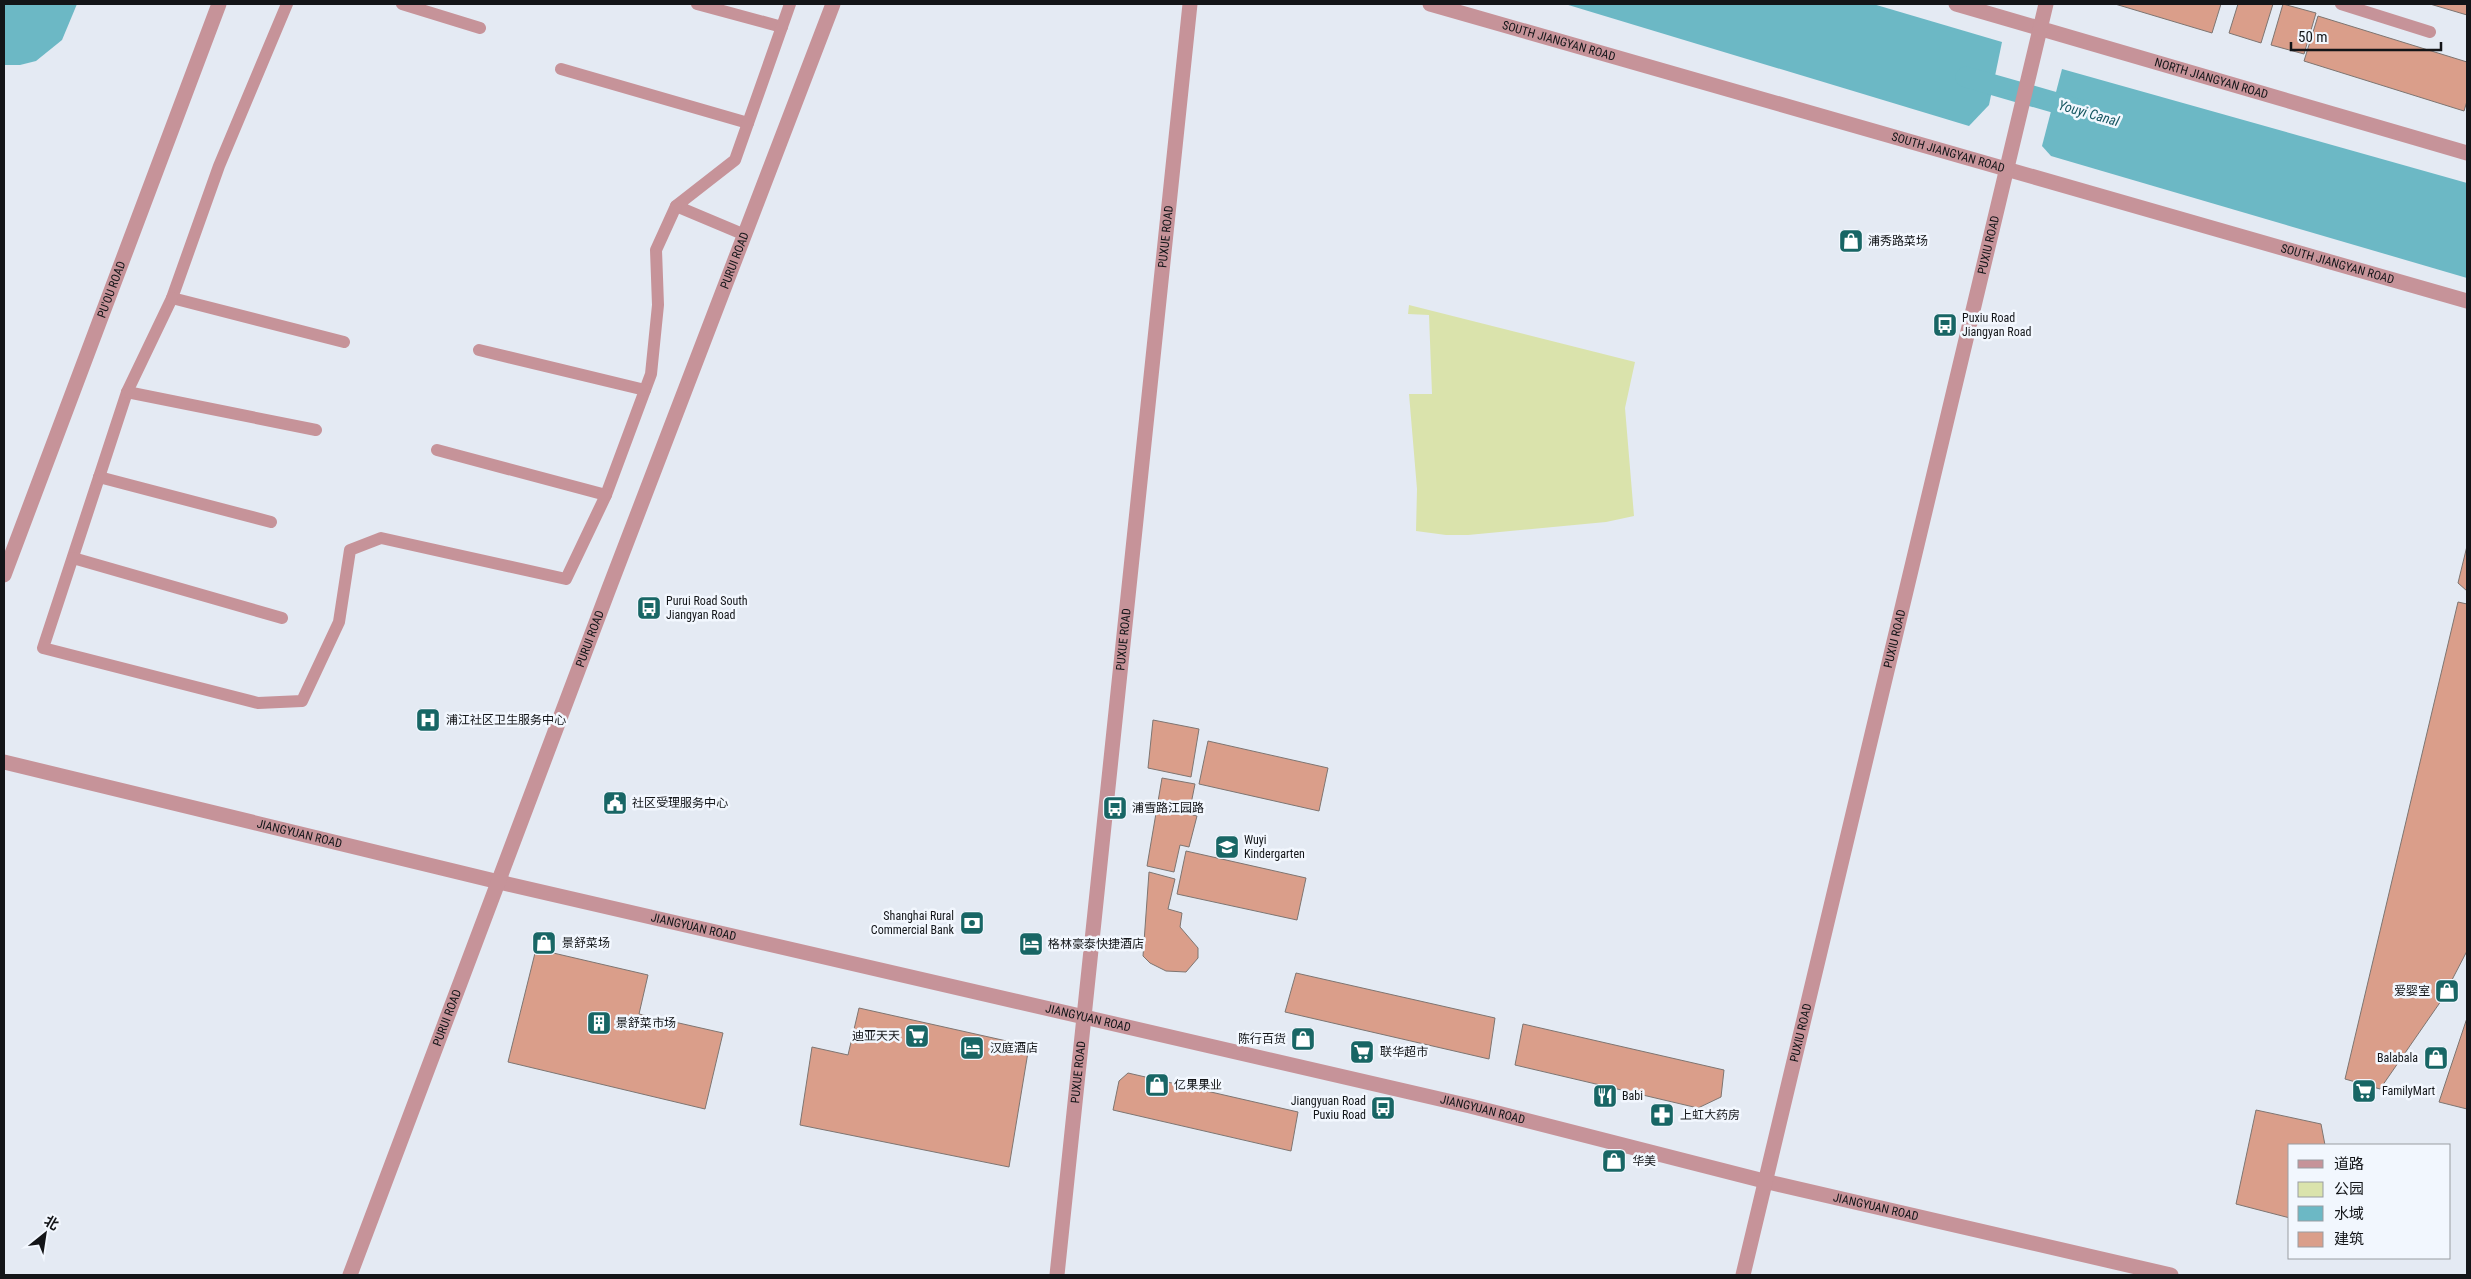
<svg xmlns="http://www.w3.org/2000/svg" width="2471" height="1279" font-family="'Roboto Condensed','Noto Sans SC',sans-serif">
	<rect width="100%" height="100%" fill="#e4eaf3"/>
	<path fill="#dae3ac" d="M1409 305 1635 362 1625 408 1634 516 1606 522 1468 535H1446L1416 531 1417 489 1409 394H1432L1429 315 1408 314Z"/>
	<g fill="#6cb8c5">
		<path d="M4 4H77L62 40 36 61 20 65H4Z"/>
		<path d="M1565 4H1873L2002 42 1989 105 1969 126Z"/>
		<path d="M2062 69 2467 183V278L2051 156 2042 146Z"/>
	</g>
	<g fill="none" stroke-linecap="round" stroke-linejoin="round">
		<path stroke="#6cb8c5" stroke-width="21" d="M1966 77 2081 110"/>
	</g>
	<g fill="#da9e8a" stroke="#7e7571">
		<path d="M2115 4H2221L2212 33Z"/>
		<path d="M2238 4H2273L2261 43 2229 33Z"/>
		<path d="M2283 4 2316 13 2304 54 2271 45Z"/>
		<path d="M2430 4H2467V15Z"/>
		<path d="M2318 16 2467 62V101L2464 111 2304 61Z"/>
		<path d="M2467 546V591L2458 583Z"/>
		<path d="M2458 602 2467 604V951L2441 1001 2380 1089 2345 1079Z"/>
		<path d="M1153 720 1199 729 1191 777 1148 768Z"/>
		<path d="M1208 741 1328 768 1319 811 1199 784Z"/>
		<path d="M1162 778 1195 784 1189 814 1197 816 1189 847 1180 845 1174 872 1147 866Z"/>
		<path d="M1186 851 1306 878 1297 920 1177 894Z"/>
		<path d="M1149 872 1175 879 1168 909 1182 913 1180 927 1198 948V958L1186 972 1166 971 1150 963 1143 956Z"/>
		<path d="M536 949 648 975 639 1014 723 1033 705 1109 508 1062Z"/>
		<path d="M1296 973 1495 1018 1489 1059 1285 1012Z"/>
		<path d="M859 1008 1029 1046 1009 1167 800 1125 812 1047 848 1055Z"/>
		<path d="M2467 1018V1109L2439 1102Z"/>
		<path d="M1523 1024 1724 1070 1721 1097 1698 1108 1515 1065Z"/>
		<path d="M1128 1073 1298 1112 1291 1151 1113 1110 1119 1081Z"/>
		<path d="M2256 1110 2321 1124 2325 1145H2290V1218L2236 1204Z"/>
	</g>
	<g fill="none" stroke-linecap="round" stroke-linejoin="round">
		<g stroke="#c69399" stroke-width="12">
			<path d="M287 4 219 166 172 298 344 342"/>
			<path d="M402 4 480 28"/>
			<path d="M697 4 782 27"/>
			<path d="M2341 4 2430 32"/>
			<path d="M561 69 748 123"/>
			<path d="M745 235 676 206 735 160 790 4"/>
			<path d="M172 298 127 392 43 648 258 703 302 701 339 622 350 550 381 538 566 579 606 495 651 374 658 305 656 250 676 206"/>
			<path d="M479 350 645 390"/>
			<path d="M127 392 316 430"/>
			<path d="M437 450 606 495"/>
			<path d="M99 477 271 522"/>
			<path d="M73 558 282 618"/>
		</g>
		<g stroke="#c69399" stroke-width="15">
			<path id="s1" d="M1430 4 2467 301"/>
			<path id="s2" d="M1956 4 2467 153"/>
			<path id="s3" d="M4 575 219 4"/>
			<path id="s4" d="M4 762 499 882 1470 1106 1764 1181 2171 1275"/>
			<path id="s5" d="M350 1275 608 591 833 4"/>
			<path id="s6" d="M1057 1275 1190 4"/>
			<path id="s7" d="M1743 1275 2046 4"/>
		</g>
	</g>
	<defs>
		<symbol id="shop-square" viewBox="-11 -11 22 22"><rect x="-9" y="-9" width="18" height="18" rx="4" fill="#186665" stroke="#f2f7fe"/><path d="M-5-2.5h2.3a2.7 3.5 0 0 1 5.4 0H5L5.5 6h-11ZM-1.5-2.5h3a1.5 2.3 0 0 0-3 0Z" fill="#fff"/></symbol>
		<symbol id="bus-square" viewBox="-11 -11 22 22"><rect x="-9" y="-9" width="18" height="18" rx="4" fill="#186665" stroke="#f2f7fe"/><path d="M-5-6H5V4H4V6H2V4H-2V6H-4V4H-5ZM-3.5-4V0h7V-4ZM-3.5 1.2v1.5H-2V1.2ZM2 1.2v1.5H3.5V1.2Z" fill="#fff"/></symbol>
		<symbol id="hospital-square" viewBox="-11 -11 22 22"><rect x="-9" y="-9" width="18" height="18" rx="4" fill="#186665" stroke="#f2f7fe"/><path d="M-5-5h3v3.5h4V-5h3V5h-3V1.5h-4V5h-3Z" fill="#fff"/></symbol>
		<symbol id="civic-square" viewBox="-11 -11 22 22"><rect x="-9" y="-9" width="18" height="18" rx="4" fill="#186665" stroke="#f2f7fe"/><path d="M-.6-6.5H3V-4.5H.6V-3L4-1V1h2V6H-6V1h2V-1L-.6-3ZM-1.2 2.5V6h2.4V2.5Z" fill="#fff"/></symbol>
		<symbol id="school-square" viewBox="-11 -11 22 22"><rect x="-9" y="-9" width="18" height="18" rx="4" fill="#186665" stroke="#f2f7fe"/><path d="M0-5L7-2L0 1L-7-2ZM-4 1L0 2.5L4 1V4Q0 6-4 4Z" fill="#fff"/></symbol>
		<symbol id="bank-square" viewBox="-11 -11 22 22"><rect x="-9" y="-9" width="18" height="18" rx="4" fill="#186665" stroke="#f2f7fe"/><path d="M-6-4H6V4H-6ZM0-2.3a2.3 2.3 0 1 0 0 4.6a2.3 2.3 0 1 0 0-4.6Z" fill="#fff"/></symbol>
		<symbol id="hotel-square" viewBox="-11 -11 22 22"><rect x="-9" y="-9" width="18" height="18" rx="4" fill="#186665" stroke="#f2f7fe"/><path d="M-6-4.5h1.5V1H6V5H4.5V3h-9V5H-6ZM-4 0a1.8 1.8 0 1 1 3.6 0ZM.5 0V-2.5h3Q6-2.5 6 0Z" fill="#fff"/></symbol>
		<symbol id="building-square" viewBox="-11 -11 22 22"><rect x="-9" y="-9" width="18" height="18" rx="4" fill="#186665" stroke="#f2f7fe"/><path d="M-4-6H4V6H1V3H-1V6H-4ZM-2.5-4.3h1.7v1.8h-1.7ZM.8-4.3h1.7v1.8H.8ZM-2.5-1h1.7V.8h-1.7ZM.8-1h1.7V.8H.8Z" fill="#fff"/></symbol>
		<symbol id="supermarket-square" viewBox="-11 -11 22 22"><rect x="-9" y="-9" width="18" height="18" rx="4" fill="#186665" stroke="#f2f7fe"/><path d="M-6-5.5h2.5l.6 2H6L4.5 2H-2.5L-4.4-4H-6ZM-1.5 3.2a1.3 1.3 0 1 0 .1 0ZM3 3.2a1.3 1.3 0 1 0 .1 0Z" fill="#fff"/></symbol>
		<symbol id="restaurant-square" viewBox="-11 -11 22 22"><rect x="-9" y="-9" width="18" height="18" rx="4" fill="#186665" stroke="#f2f7fe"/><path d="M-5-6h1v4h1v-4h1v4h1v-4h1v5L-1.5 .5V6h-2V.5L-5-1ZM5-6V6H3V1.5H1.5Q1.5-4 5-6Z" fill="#fff"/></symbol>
		<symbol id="pharmacy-square" viewBox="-11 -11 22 22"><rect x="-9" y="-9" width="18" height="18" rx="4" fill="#186665" stroke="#f2f7fe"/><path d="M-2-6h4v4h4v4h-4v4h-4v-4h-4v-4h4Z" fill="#fff"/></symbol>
	</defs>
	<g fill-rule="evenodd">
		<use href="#shop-square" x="1837" y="227" width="28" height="28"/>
		<use href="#bus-square" x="1931" y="311" width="28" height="28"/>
		<use href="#bus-square" x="635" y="594" width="28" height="28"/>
		<use href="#hospital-square" x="414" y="706" width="28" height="28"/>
		<use href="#civic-square" x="601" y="789" width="28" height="28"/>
		<use href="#bus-square" x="1101" y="794" width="28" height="28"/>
		<use href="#school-square" x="1213" y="833" width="28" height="28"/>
		<use href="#bank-square" x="958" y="909" width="28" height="28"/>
		<use href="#shop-square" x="530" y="929" width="28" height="28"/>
		<use href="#hotel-square" x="1017" y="930" width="28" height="28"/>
		<use href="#shop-square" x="2433" y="977" width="28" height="28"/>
		<use href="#building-square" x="585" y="1009" width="28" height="28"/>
		<use href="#supermarket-square" x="903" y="1022" width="28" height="28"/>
		<use href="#shop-square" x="1289" y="1025" width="28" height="28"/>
		<use href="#hotel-square" x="958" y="1034" width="28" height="28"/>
		<use href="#supermarket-square" x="1348" y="1038" width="28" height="28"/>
		<use href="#shop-square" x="2422" y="1044" width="28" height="28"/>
		<use href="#shop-square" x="1143" y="1071" width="28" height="28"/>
		<use href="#supermarket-square" x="2350" y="1077" width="28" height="28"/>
		<use href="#restaurant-square" x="1591" y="1082" width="28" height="28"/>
		<use href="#bus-square" x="1369" y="1094" width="28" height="28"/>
		<use href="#pharmacy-square" x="1648" y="1101" width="28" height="28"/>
		<use href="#shop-square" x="1600" y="1147" width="28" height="28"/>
	</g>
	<g text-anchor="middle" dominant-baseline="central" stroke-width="5" stroke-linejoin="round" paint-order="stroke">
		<g font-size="12" fill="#131518" stroke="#f2f7fe">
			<text stroke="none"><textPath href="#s1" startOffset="134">SOUTH JIANGYAN ROAD</textPath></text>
			<text stroke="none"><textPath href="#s2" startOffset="266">NORTH JIANGYAN ROAD</textPath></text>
			<text stroke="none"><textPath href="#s1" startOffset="539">SOUTH JIANGYAN ROAD</textPath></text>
			<text stroke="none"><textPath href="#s6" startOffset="1044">PUXUE ROAD</textPath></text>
			<text stroke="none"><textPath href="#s7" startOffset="1059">PUXIU ROAD</textPath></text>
			<text stroke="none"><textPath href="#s5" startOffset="1085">PURUI ROAD</textPath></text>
			<text stroke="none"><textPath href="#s1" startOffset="944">SOUTH JIANGYAN ROAD</textPath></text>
			<text stroke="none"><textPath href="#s3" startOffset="305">PU'OU ROAD</textPath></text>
			<text stroke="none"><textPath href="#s5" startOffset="680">PURUI ROAD</textPath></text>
			<text stroke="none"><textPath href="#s6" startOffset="639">PUXUE ROAD</textPath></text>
			<text stroke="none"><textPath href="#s7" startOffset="654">PUXIU ROAD</textPath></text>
			<text stroke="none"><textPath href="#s4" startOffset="304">JIANGYUAN ROAD</textPath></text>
			<text stroke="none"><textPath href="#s4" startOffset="709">JIANGYUAN ROAD</textPath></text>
			<text stroke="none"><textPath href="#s5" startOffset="275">PURUI ROAD</textPath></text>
			<text stroke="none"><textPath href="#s4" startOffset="1114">JIANGYUAN ROAD</textPath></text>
			<text stroke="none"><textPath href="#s7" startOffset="249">PUXIU ROAD</textPath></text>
			<text stroke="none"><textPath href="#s6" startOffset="204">PUXUE ROAD</textPath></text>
			<text stroke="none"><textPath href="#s4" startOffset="1519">JIANGYUAN ROAD</textPath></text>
			<text stroke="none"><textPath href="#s4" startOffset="1924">JIANGYUAN ROAD</textPath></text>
		</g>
		<g font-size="12" fill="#131518" stroke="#f2f7fe" text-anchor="start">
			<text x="1868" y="241">浦秀路菜场</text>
			<text x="1962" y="318">Puxiu Road<tspan x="1962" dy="14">Jiangyan Road</tspan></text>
			<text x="666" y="601">Purui Road South<tspan x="666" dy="14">Jiangyan Road</tspan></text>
			<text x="446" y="720">浦江社区卫生服务中心</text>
			<text x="632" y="803">社区受理服务中心</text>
			<text x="1132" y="808">浦雪路江园路</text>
			<text x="1244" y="840">Wuyi<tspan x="1244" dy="14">Kindergarten</tspan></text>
			<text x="954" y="916" text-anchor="end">Shanghai Rural<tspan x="954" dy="14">Commercial Bank</tspan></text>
			<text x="562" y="943">景舒菜场</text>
			<text x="1048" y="944">格林豪泰快捷酒店</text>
			<text x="2430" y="991" text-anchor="end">爱婴室</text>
			<text x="616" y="1023">景舒菜市场</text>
			<text x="900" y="1036" text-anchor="end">迪亚天天</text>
			<text x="1286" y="1039" text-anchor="end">陈行百货</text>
			<text x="990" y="1048">汉庭酒店</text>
			<text x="1380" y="1052">联华超市</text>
			<text x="2418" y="1058" text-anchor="end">Balabala</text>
			<text x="1174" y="1085">亿果果业</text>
			<text x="2382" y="1091">FamilyMart</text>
			<text x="1622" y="1096">Babi</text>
			<text x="1366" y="1101" text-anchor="end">Jiangyuan Road<tspan x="1366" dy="14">Puxiu Road</tspan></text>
			<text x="1680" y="1115">上虹大药房</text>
			<text x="1632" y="1161">华美</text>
		</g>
		<g font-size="14" font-style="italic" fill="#155660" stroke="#f2f7fe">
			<text transform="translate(2089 113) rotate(16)">Youyi Canal</text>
		</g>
	</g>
	<rect width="2471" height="1279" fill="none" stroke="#131518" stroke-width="10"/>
	<rect x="2288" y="1144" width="162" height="115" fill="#f2f7fe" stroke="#999da2"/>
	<rect x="2298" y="1160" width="25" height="8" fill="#c69399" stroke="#999da2"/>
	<text x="2334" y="1169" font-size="15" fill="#131518">道路</text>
	<rect x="2298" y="1182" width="25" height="15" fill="#dae3ac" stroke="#999da2"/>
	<text x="2334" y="1194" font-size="15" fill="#131518">公园</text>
	<rect x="2298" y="1206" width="25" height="15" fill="#6cb8c5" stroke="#999da2"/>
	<text x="2334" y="1219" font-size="15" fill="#131518">水域</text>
	<rect x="2298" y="1232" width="25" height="15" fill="#da9e8a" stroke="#999da2"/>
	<text x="2334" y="1244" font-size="15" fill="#131518">建筑</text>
	<g transform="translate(45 1234) rotate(30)" stroke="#f2f7fe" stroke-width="4" paint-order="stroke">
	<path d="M0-4L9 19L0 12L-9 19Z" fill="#131518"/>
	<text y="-8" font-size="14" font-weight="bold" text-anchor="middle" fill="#131518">北</text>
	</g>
	<path d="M2291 42v8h150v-8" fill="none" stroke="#131518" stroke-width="2.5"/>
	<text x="2298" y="42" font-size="15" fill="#131518" stroke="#f2f7fe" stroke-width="4" paint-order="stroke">50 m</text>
</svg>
